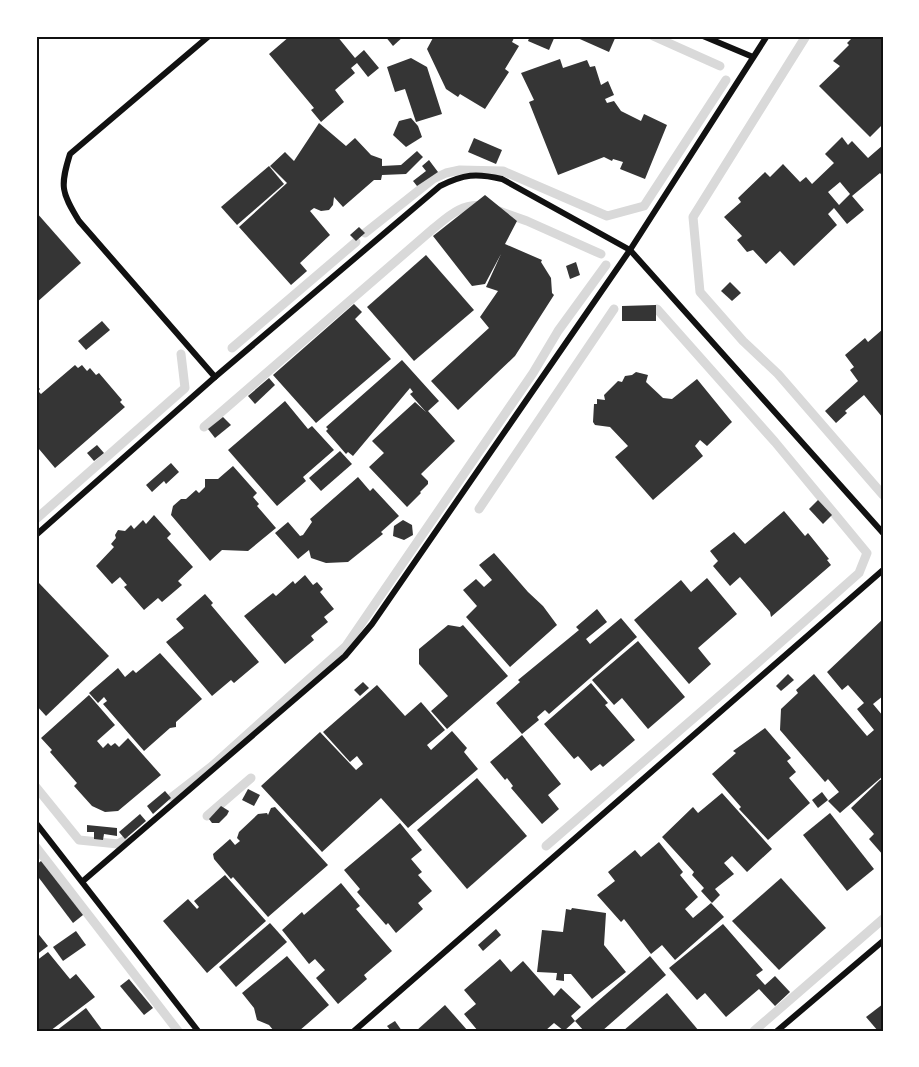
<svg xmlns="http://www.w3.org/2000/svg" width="919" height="1067" font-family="Barlow,sans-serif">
	<rect width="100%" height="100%" fill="#fff"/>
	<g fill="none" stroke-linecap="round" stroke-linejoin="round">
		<g stroke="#d9d9d9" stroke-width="9">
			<path d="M653 36 720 66"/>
			<path d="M806 36 693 217 700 292 743 341 778 374 883 495"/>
			<path d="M499 211 527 221 601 254"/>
			<path d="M365 233 433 179 446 173 460 170 503 171 607 216 644 206 726 80"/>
			<path d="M232 348 356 242"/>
			<path d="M204 427 434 228C449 216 462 203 483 206"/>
			<path d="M479 509 614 309"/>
			<path d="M36 519 185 388 181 354"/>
			<path d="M36 787 79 840 118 844 125 840"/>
			<path d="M172 797 212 766 346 646 533 373 558 331 606 265"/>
			<path d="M207 816 251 778"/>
			<path d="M546 846 754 666 859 573 867 553 775 442 657 309"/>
			<path d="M36 847 178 1031"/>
			<path d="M754 1031 883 919"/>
		</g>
	</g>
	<g fill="#353535" fill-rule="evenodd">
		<path d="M290 36H337L355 58 364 50 379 68 368 77 357 63 351 68 355 73 335 90 344 102 321 122 311 110 314 108 269 54Z"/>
		<path d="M385 36H404L393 46Z"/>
		<path d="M434 36H515L512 42 519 46 505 69 509 72 485 109 460 94 458 97 446 89 427 49Z"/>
		<path d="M530 36H555L549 50 528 41Z"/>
		<path d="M573 36H616L609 52Z"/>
		<path d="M854 36H883V124L870 137 819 86 840 66 833 61 849 45 847 43Z"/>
		<path d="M411 58 427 67 442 114 416 122 405 89 395 92 387 67Z"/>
		<path d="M560 59 563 68 587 60 590 67 595 66 601 85 608 81 614 95 605 99 607 103 614 101 621 111 641 121 644 114 667 125 645 179 620 169 623 162 613 159 612 161 604 157 558 175 529 102 534 100 521 73Z"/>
		<path d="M411 118 418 126 422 137 406 147 393 135 399 121Z"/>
		<path d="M319 123 346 146 355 138 371 155 382 159V166L401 165 417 151 423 157 406 174 382 175 381 180H374L343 207 334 197 333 205 329 210 321 211 314 208 310 211 330 235 300 263 307 271 291 285 239 227 287 183 270 166 285 152 294 161Z"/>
		<path d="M842 137 848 145 852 141 868 158 883 145V177L880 173 852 196 864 210 847 224 834 208 828 214 837 225 794 266 780 251 766 264 753 250 747 252 737 240 742 236 724 217 741 202 738 198 765 172 770 177 783 164 800 182 806 177 812 184 834 163 825 154ZM840 182 850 194 839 205 828 192Z"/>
		<path d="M474 138 502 150 496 164 468 152Z"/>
		<path d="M429 160 438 172 417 186 413 181 426 171 422 166Z"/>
		<path d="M269 166 284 184 237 225 221 207Z"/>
		<path d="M485 195 517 221 505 244 542 260 541 262 551 278 552 293 554 295 515 356 458 410 431 381 489 328 480 317 498 291 486 287 501 254 485 284 472 286 433 236Z"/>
		<path d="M36 212 81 263 36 303Z"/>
		<path d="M359 227 365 233 356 241 350 235Z"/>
		<path d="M426 255 474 310 414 361 367 307Z"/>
		<path d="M576 262 580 275 570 279 566 266Z"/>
		<path d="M730 282 741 293 732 301 721 291Z"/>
		<path d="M354 304 362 312 355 319 391 359 316 423 273 375Z"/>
		<path d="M656 305V321H622V306Z"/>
		<path d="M102 321 110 330 86 350 78 341Z"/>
		<path d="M883 329V418L864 395 845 411 847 413 836 423 825 411 858 381 850 370 854 367 845 355 865 338 868 342Z"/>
		<path d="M402 360 439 401 428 411 455 441 421 474 428 481V484L420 492 421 493 407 507 369 467 384 453 372 441 415 402 426 412 410 394 413 392 410 388 353 456 348 452 346 454 326 431 328 429 326 427Z"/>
		<path d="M75 365 78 368 82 365 87 371 90 368 96 375 99 373 122 400 120 402 125 407 55 468 39 449 36 452V385L40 389 38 391 41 394Z"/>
		<path d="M636 372 648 375 646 382 663 398 672 399 697 379 732 422 707 446 700 440 695 446 703 456 653 500 615 457 628 446 610 427 595 425 593 422 594 404H597V399L605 400 604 395 618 381 622 382 625 376 632 375Z"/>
		<path d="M269 378 275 385 255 404 248 396Z"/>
		<path d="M285 401 308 429 312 426 334 450 303 477 306 481 277 506 228 450Z"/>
		<path d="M223 417 231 425 215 438 208 429Z"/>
		<path d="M97 445 104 453 94 461 87 453Z"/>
		<path d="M340 451 352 464 321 491 309 478Z"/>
		<path d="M171 463 179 472 166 484 164 481 152 492 146 485Z"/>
		<path d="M233 466 257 493 253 497 259 504 257 506 276 528 248 551 222 550 210 561 171 515 173 506 181 499H186L196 490 199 493 205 487V479H218Z"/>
		<path d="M358 477 370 491 373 488 399 516 381 532 383 534 348 562 326 563 311 558 309 550 298 559 275 533 288 522 300 536 303 535 312 522 310 519Z"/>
		<path d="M818 500 832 515 823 524 809 509Z"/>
		<path d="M784 511 805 536 808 533 829 559 827 560 831 565 771 617 770 612 740 577 730 586 713 566 718 561 710 551 734 532 745 544Z"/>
		<path d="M154 515 171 534 167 538 193 567 178 581 182 585 162 602 158 598 144 610 124 587 127 585 120 577 112 584 96 566 114 547 111 544 116 538 115 535 118 530 125 531 131 525 134 529 143 520 146 524Z"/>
		<path d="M403 520 412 525 413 535 404 540 393 536 394 526Z"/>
		<path d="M494 553 528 592 543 606 557 625 510 667 466 617 477 606 463 590 476 579 484 587 492 580 479 565Z"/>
		<path d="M305 575 313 585 317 582 323 589 320 592 334 609 324 617 328 622 311 636 314 640 285 664 244 616 273 593 276 596 293 581 295 584Z"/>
		<path d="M707 578 737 614 698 648 711 664 689 684 634 620 681 580 691 592Z"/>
		<path d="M38 582 109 656 46 716 36 705V584Z"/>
		<path d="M205 594 213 603 211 605 259 662 234 683 231 680 212 696 166 642 184 628 176 619Z"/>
		<path d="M597 609 607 622 586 639 590 644 621 618 637 637 549 714 545 710 537 717 539 720 522 734 496 703 520 682 518 680 579 630 576 627Z"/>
		<path d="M883 619V696L873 704 883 716V776L840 813 828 801 839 792 828 779 825 782 780 730 781 709 798 693 796 690 814 674 867 736 874 730 857 709 864 703 848 685 842 690 827 672Z"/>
		<path d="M448 625 460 627 463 625 508 676 447 729 431 711 448 696 419 664V649Z"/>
		<path d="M638 641 685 697 648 729 622 698 614 705 592 680Z"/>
		<path d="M160 653 202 699 176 722V727L170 728 144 751 103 704 107 701 104 697 98 703 89 693 118 668 125 677 133 670 136 673Z"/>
		<path d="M788 674 794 680 781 691 776 686Z"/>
		<path d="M363 682 369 688 360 696 354 690Z"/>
		<path d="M591 683 608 703 605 705 635 740 603 767 600 764 591 771 578 756 574 759 544 724Z"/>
		<path d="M377 685 405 716 421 702 445 730 427 745 431 750 452 731 467 748 464 752 478 769 408 828 381 798 322 852 261 786 320 732 356 770 363 764 357 756 350 762 323 732Z"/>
		<path d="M89 695 115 725 97 741 103 748 108 743 111 746 115 743 119 747 128 738 161 775 118 811 105 812 92 806 74 786 77 783 50 752 52 750 41 738Z"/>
		<path d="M765 728 791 758 787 761 796 772 789 778 810 803 768 840 739 809 741 807 712 774 736 753 733 751Z"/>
		<path d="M522 735 561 784 548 795 559 809 542 824 511 788 513 786 507 778 505 780 490 762Z"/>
		<path d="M477 778 527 836 467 889 417 830Z"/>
		<path d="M883 779V855L869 839 874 834 851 808 880 780Z"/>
		<path d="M248 789 260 795 254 806 242 800Z"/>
		<path d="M165 791 171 798 153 814 147 806Z"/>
		<path d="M822 792 828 800 818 808 812 800Z"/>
		<path d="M722 793 772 849 747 872 732 856 724 863 734 874 715 889 720 895 712 903 701 891 704 888 692 875 694 872 662 837 693 807 698 813Z"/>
		<path d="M221 806 229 811 227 815 219 823H212L209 819Z"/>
		<path d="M275 807 328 865 268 917 233 877 231 879 214 859 213 854 230 839 235 845 240 841 237 838 239 832 258 814 267 813 268 815 271 808Z"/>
		<path d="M830 813 874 869 847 891 803 835Z"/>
		<path d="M140 814 146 821 125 839 119 832Z"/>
		<path d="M400 823 422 850 411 859 422 872 418 875 432 891 418 903 423 909 396 933 388 923 386 925 357 892 360 889 344 870Z"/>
		<path d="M87 825 117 828V836L104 834 103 840 94 839V832H87Z"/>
		<path d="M659 842 683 872 680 875 698 897 685 909 693 918 711 903 724 917 675 960 662 945 651 954 624 919 621 922 597 895 615 881 608 872 635 850 641 857Z"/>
		<path d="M41 861 83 915 73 923 36 874V865Z"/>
		<path d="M225 875 266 921 207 973 163 921 188 899 197 909 199 907 194 901Z"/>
		<path d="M781 878 826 928 779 970 732 921Z"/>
		<path d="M341 883 360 906 356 909 392 951 364 975 367 979 338 1004 316 978 325 970 315 959 309 964 282 930 302 912 304 915Z"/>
		<path d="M572 908 606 913 604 945 626 972 592 999 571 974H564V981L556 980 557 973 537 972 542 930 563 932 566 909 571 910Z"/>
		<path d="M270 923 287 942 236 987 219 967Z"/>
		<path d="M723 924 763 970 756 975 765 985 775 976 790 992 775 1006 759 989 726 1017 705 993 697 1000 669 968Z"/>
		<path d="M496 929 501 935 483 951 478 945Z"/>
		<path d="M36 931 48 946 36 955Z"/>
		<path d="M76 931 86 945 63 961 53 947Z"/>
		<path d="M48 952 70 979 76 974 95 997 50 1031H36V961Z"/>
		<path d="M287 956 329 1005 299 1031H274L269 1025 257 1020 254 1008 242 993Z"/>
		<path d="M650 956 666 975 602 1031H584L575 1021Z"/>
		<path d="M500 959 511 972 523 961 554 996 561 988 581 1007 571 1016 575 1021 564 1031 554 1023 545 1031H478L464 1014 476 1004 464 990Z"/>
		<path d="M129 979 153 1008 144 1015 120 986Z"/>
		<path d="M667 993 699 1031H623Z"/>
		<path d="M883 1004V1031H878L866 1017Z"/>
		<path d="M445 1005 468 1031H416Z"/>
		<path d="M86 1008 103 1031H56Z"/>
		<path d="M395 1021 402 1031H391L387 1026Z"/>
	</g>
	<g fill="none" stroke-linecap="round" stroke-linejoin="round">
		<g stroke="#111" stroke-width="6">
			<path d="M209 36 70 154C60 186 61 192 79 221L215 377"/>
			<path d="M703 36 753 57"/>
			<path d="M36 535 215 377 440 186C464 174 476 173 502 179L630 250 883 533"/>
			<path d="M36 823 198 1031"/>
			<path d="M83 881 345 656 372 624 630 250 767 36"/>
			<path d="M354 1031 883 570"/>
			<path d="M777 1031 883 941"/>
		</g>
	</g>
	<rect width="919" height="1067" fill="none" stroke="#ffffff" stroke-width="75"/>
	<rect x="38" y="38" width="844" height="992" fill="none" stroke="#111" stroke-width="2"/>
</svg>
